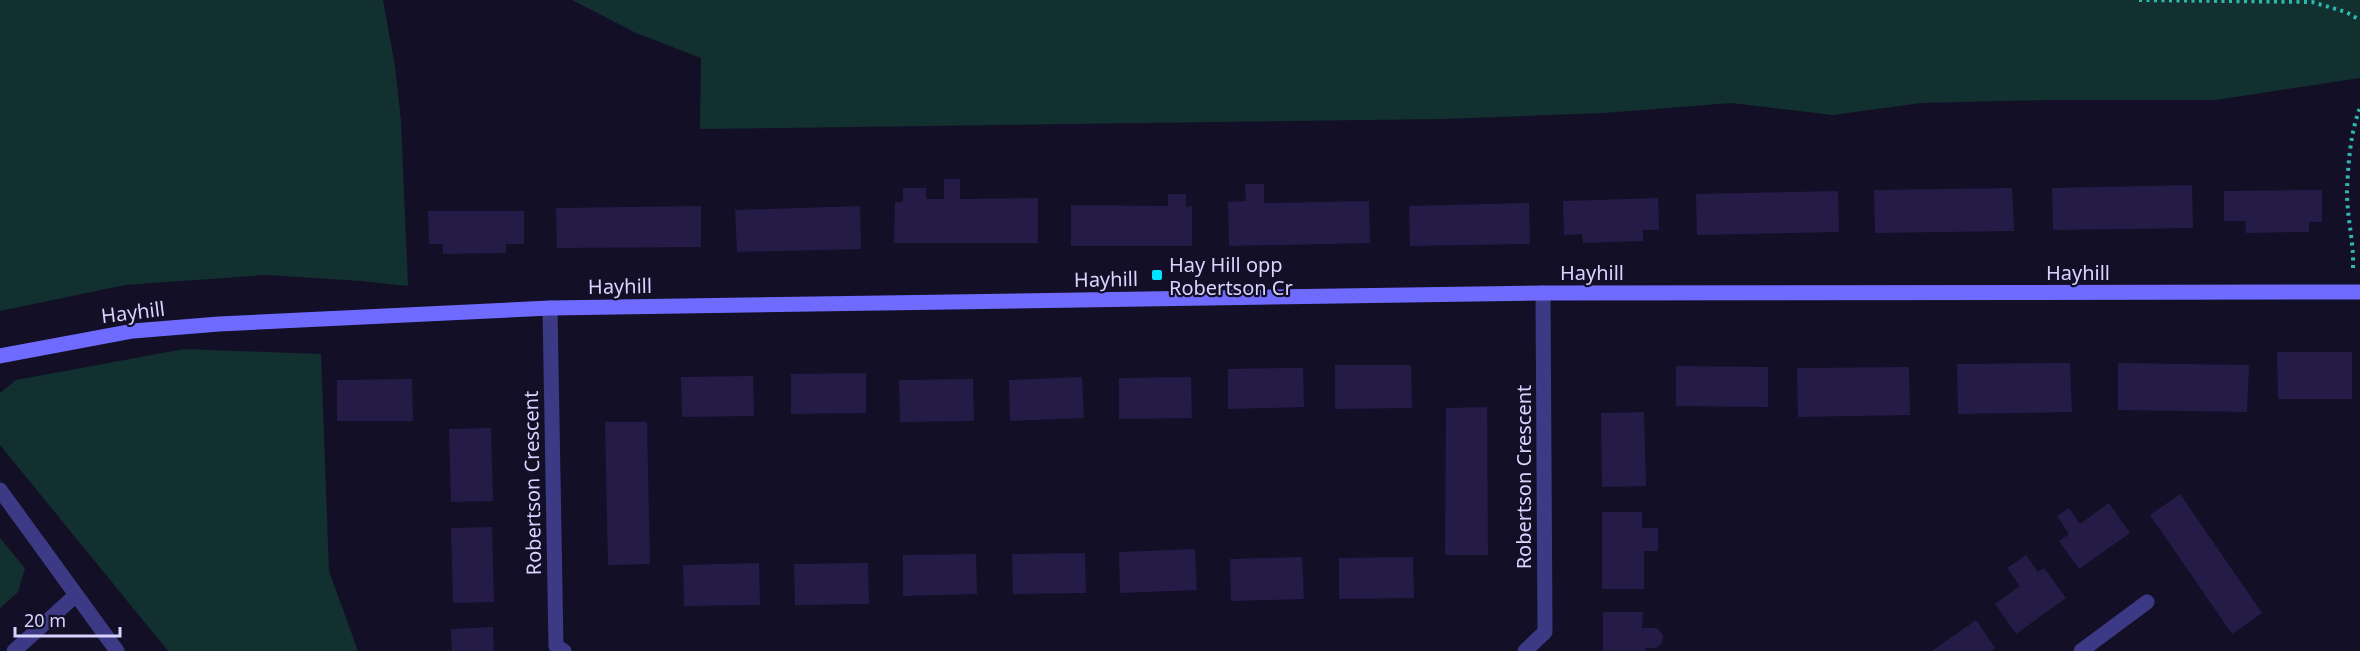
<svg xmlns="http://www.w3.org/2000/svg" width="2360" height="651" font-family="'Noto Sans',sans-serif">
	<rect width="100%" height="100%" fill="#130f26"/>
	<g fill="#12302f">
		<path d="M0 0H383L395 66 401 121 408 286 361 281 266 275 125 285 0 311Z"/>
		<path d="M572 0H2360V78L2215 100H2049L1921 103 1833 115 1731 103 1604 113 1443 119 700 129 701 58 636 33Z"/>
		<path d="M184 349 321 354 329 571 358 651H168L0 445V393L16 380Z"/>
		<path d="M0 538 25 568 18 592 0 608Z"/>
	</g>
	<g fill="#241b47">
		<path d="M944 179H960V199L1038 198V243H894L895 202H903V188H926V199H944Z"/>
		<path d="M1245 184H1264V203L1369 201 1370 243 1229 246 1228 202 1246 201Z"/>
		<path d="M2192 185 2193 228 2053 230 2052 188Z"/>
		<path d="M2012 188 2014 231 1875 233 1874 190Z"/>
		<path d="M2322 190V222H2309V232L2246 233 2245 221H2224V191Z"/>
		<path d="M1838 191 1839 232 1697 235 1696 194Z"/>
		<path d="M1168 194H1186V207L1192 206V246H1071V205L1168 206Z"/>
		<path d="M1658 198 1659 230H1643V241L1583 243 1582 234 1564 235 1563 201Z"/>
		<path d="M1529 203 1530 244 1410 246 1409 206Z"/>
		<path d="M701 206V247L557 248 556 208Z"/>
		<path d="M860 206 861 249 737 252 735 210Z"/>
		<path d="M428 211H524V244H506V253L443 254V244H429Z"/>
		<path d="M2277 352H2352V399H2278Z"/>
		<path d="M2070 363 2072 412 1958 414 1957 364Z"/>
		<path d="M2118 363 2249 365 2247 412 2118 410Z"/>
		<path d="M1335 365H1411L1412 408 1335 409Z"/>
		<path d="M1676 366 1768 367V407L1676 406Z"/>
		<path d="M1909 367 1910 415 1798 417 1797 368Z"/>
		<path d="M1285 368H1303L1304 407 1228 409V369Z"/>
		<path d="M866 373V413L791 414V374Z"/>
		<path d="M753 376 754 416 682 417 681 377Z"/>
		<path d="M1082 377 1084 418 1010 421 1009 380Z"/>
		<path d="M1191 377 1192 418 1119 419V378Z"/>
		<path d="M412 379 413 421H337V380Z"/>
		<path d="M973 379 974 421 900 422 899 380Z"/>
		<path d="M1487 407 1488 555H1445L1446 408Z"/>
		<path d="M1644 412 1646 486 1602 487 1601 413Z"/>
		<path d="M605 422H647L650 564 608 565Z"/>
		<path d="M491 428 493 501 451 502 449 429Z"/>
		<path d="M2180 494 2262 613 2232 634 2150 515Z"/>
		<path d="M2109 503 2130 533 2079 569 2059 541 2069 534 2057 516 2069 508 2080 524Z"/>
		<path d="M1602 512H1642V528H1658V551H1644V589H1602Z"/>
		<path d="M492 527 494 602 453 603 451 528Z"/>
		<path d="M1195 549 1197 590 1120 593 1119 552Z"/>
		<path d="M1085 553 1086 593 1013 594 1012 554Z"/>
		<path d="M976 554 977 594 903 596V555Z"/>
		<path d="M2026 555 2038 572 2044 568 2066 598 2016 634 1995 604 2020 586 2007 568Z"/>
		<path d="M1302 557 1304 599 1231 601 1230 559Z"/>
		<path d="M1413 557 1414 598 1339 599V558Z"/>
		<path d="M759 563 760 605 684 606 683 565Z"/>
		<path d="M868 563 869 604 795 605 794 564Z"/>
		<path d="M1603 612H1643L1642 628H1657L1663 635 1662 643 1656 648H1646V651H1603Z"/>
		<path d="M1976 620 1995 648 1991 651H1932Z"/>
		<path d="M493 627 494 651H452L451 629Z"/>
	</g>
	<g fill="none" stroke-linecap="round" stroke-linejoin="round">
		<g stroke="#2fb8b0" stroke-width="4" stroke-dasharray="3 4.5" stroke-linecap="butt">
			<path d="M2139 0 2312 2 2346 12 2360 20"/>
			<path d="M2353 268C2354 242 2347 218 2347 192 2348 166 2350 133 2360 108"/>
		</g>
		<g stroke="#3d3a85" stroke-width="15">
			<path d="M550 308 556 646 564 651"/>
			<path d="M0 490 117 651"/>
			<path d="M14 651 76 595"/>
			<path d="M1525 651 1545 632 1543 293"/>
			<path d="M2081 651 2147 602"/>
		</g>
		<path stroke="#6f6bff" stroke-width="15" d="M0 356 133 331 219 324 550 308 1543 293 2360 292"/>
	</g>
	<rect fill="#00e5ff" stroke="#130f26" stroke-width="2" x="1151" y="269" width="12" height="12" rx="3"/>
	<g text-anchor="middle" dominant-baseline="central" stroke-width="4.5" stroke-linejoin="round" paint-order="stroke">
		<g font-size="20" fill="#d9d4ff" stroke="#130f26" text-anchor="start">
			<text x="1169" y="264">Hay Hill opp<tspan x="1169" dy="23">Robertson Cr</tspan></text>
		</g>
		<g font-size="20" fill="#d9d4ff" stroke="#130f26">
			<text x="1592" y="272">Hayhill</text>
			<text x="2078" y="272">Hayhill</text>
			<text transform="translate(1106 279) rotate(-1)">Hayhill</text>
			<text transform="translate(620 286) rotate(-1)">Hayhill</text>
			<text transform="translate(133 312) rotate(-7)">Hayhill</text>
			<text transform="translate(1523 477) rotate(-90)">Robertson Crescent</text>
			<text transform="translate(532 483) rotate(-91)">Robertson Crescent</text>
		</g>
	</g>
	<path d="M15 627v9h105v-9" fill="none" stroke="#d9d4ff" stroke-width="3"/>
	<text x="24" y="627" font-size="18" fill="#d9d4ff" stroke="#130f26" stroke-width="4.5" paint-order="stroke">20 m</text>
</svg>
